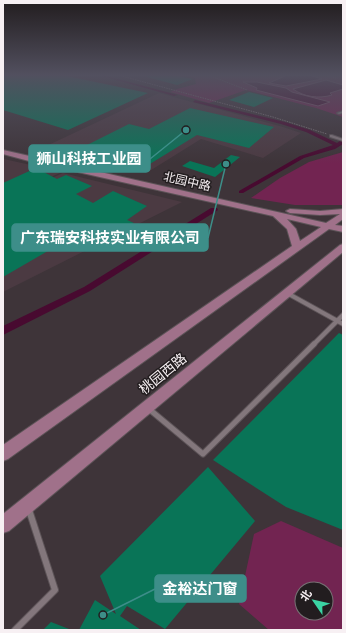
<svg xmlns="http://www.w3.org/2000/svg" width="346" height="633" font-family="Spectral,'Noto Sans SC',serif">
	<rect width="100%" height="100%" fill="#3e3439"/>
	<g fill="#4b3a42">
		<path d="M159 93 283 127 301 133 263 158 201 139 148 172 40 149Z"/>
		<path d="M4 159 62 172 3 198Z"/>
		<path d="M63 173 182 202 3 292V200Z"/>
	</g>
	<g fill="#722451" fill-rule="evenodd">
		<path d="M183 75H343V117L316 108 246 90 209 103 170 92 177 89 196 84 195 78Z"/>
		<path d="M343 152V204L342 205H295L251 198 280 178 309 162Z"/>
		<path d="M281 521 343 548V630H269L239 604 254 534ZM302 589H326V613H302Z"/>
	</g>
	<g fill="#480a30" stroke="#7c4f6a">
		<path d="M287 75H309L322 79 286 86 269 83Z"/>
		<path d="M326 80 343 85V89L330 93 332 95C319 99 304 97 293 89Z"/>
		<path d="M243 82H257L286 88 292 92 330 102 318 106 256 90 257 88Z"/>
	</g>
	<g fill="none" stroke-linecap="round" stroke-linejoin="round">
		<g fill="#480a30" fill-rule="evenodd">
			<path d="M98 75H103L178 95 174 96Z"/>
			<path d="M195 100 285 122 310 130 337 143 343 139V144L335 149 304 158 243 193H239V191L300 156 333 145 306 132 281 124 193 102Z"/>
			<path d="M211 208H217L218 210 90 291 3 335V326L84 287Z"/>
		</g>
	</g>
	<g fill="#097457">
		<path d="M3 75H62L148 93 68 130 3 110Z"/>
		<path d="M147 75H173L193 79 177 85 147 77Z"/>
		<path d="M249 92 273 98 254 107 229 100Z"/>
		<path d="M190 108 274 127 249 148 197 135 145 167 120 158 117 160 95 153 90 155 77 150 129 124 149 129Z"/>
		<path d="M231 155 240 157 215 177 182 166 190 161 214 168Z"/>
		<path d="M36 168 57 179 66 175 92 186 76 194 93 203 113 191 147 206 127 220 134 223 89 247 72 237 3 277V183Z"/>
		<path d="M339 333 343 335V530L286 507 213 460Z"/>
		<path d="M208 467 255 521 165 629 127 606 120 616 141 630H79L95 600 116 614 100 576Z"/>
		<path d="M51 622 69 629V630H43Z"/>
	</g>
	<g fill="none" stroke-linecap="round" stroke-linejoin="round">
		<defs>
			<g id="lane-far2">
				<path d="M287 293 343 324"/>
				<path d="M313 345 343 315"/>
			</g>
			<path id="lane-far1" d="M149 409 203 454 314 344"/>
			<path id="lane" d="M15 630 55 590 29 510"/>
			<g id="street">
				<path d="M343 111V113L339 114 337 113Z"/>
				<path d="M332 135 343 139V141L330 137V135Z"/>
			</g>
			<g id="secondary">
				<path d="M3 150 326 223 340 214 320 215 290 213 286 211 290 209 320 211 343 209V219L335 225 343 226V232L329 229 8 459 3 461V445L292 246 287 229 273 216 29 161 3 154ZM287 219 321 227 300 241 296 229Z"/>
				<path d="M343 244V252L9 531 3 533V514L340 245Z"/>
			</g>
		</defs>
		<use href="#lane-far2" stroke="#5c5357" stroke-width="6"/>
		<use href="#lane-far1" stroke="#5c5357" stroke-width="7"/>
		<use href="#lane" stroke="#5c5357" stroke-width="8"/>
		<use href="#street" stroke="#5c5357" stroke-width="2"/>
		<use href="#secondary" stroke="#5c5357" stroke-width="2"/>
		<g stroke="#797074" stroke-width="1" stroke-dasharray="1.5 1" stroke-linecap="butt">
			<path d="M118 75 273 117 327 134"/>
			<path d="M208 75 247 90"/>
			<path d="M323 75 336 78"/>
		</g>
		<use href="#lane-far2" stroke="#83777c" stroke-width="4"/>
		<use href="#lane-far1" stroke="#83777c" stroke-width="5"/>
		<use href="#lane" stroke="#83777c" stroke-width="6"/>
		<use href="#street" fill="#83777c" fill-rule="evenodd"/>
		<use href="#secondary" fill="#a0718a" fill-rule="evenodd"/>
	</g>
	<linearGradient id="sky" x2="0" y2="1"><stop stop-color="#221d1f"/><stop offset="0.46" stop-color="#52505f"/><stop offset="1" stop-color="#52505f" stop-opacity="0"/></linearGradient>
	<rect width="346" height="163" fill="url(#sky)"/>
	<g text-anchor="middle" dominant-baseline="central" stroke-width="3" stroke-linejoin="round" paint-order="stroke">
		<g font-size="12" fill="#f7f0f3" stroke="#221d1f">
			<text transform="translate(187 182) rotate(13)">北园中路</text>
		</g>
		<g font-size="14" fill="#f7f0f3" stroke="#221d1f">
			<text transform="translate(163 374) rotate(-39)">桃园西路</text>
		</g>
	</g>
	<path fill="none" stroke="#3d8e89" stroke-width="1.5" d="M186 130L150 159M226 164L208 238M103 615L155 589"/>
	<g fill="#3d8e89" stroke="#221d1f" stroke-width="1.5">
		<circle cx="186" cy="130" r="4"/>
		<circle cx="226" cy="164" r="4"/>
		<circle cx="103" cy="615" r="4"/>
	</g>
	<g fill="#3d8e89" stroke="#3d8e89" stroke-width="1.5">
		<rect x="29" y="145" width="121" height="27" rx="4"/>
		<rect x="12" y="224" width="196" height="27" rx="4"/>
		<rect x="155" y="575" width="91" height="27" rx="4"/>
	</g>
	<g font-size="15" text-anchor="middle" font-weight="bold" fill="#fff">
		<text x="89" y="164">狮山科技工业园</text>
		<text x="110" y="243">广东瑞安科技实业有限公司</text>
		<text x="200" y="594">金裕达门窗</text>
	</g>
	<rect width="346" height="633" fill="none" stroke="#f7f0f3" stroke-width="8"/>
	<g transform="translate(314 601) rotate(304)"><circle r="19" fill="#221d1f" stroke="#777174"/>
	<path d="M0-3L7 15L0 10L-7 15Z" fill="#3bd4a4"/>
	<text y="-6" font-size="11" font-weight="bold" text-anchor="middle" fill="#f7f0f3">北</text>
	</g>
</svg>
